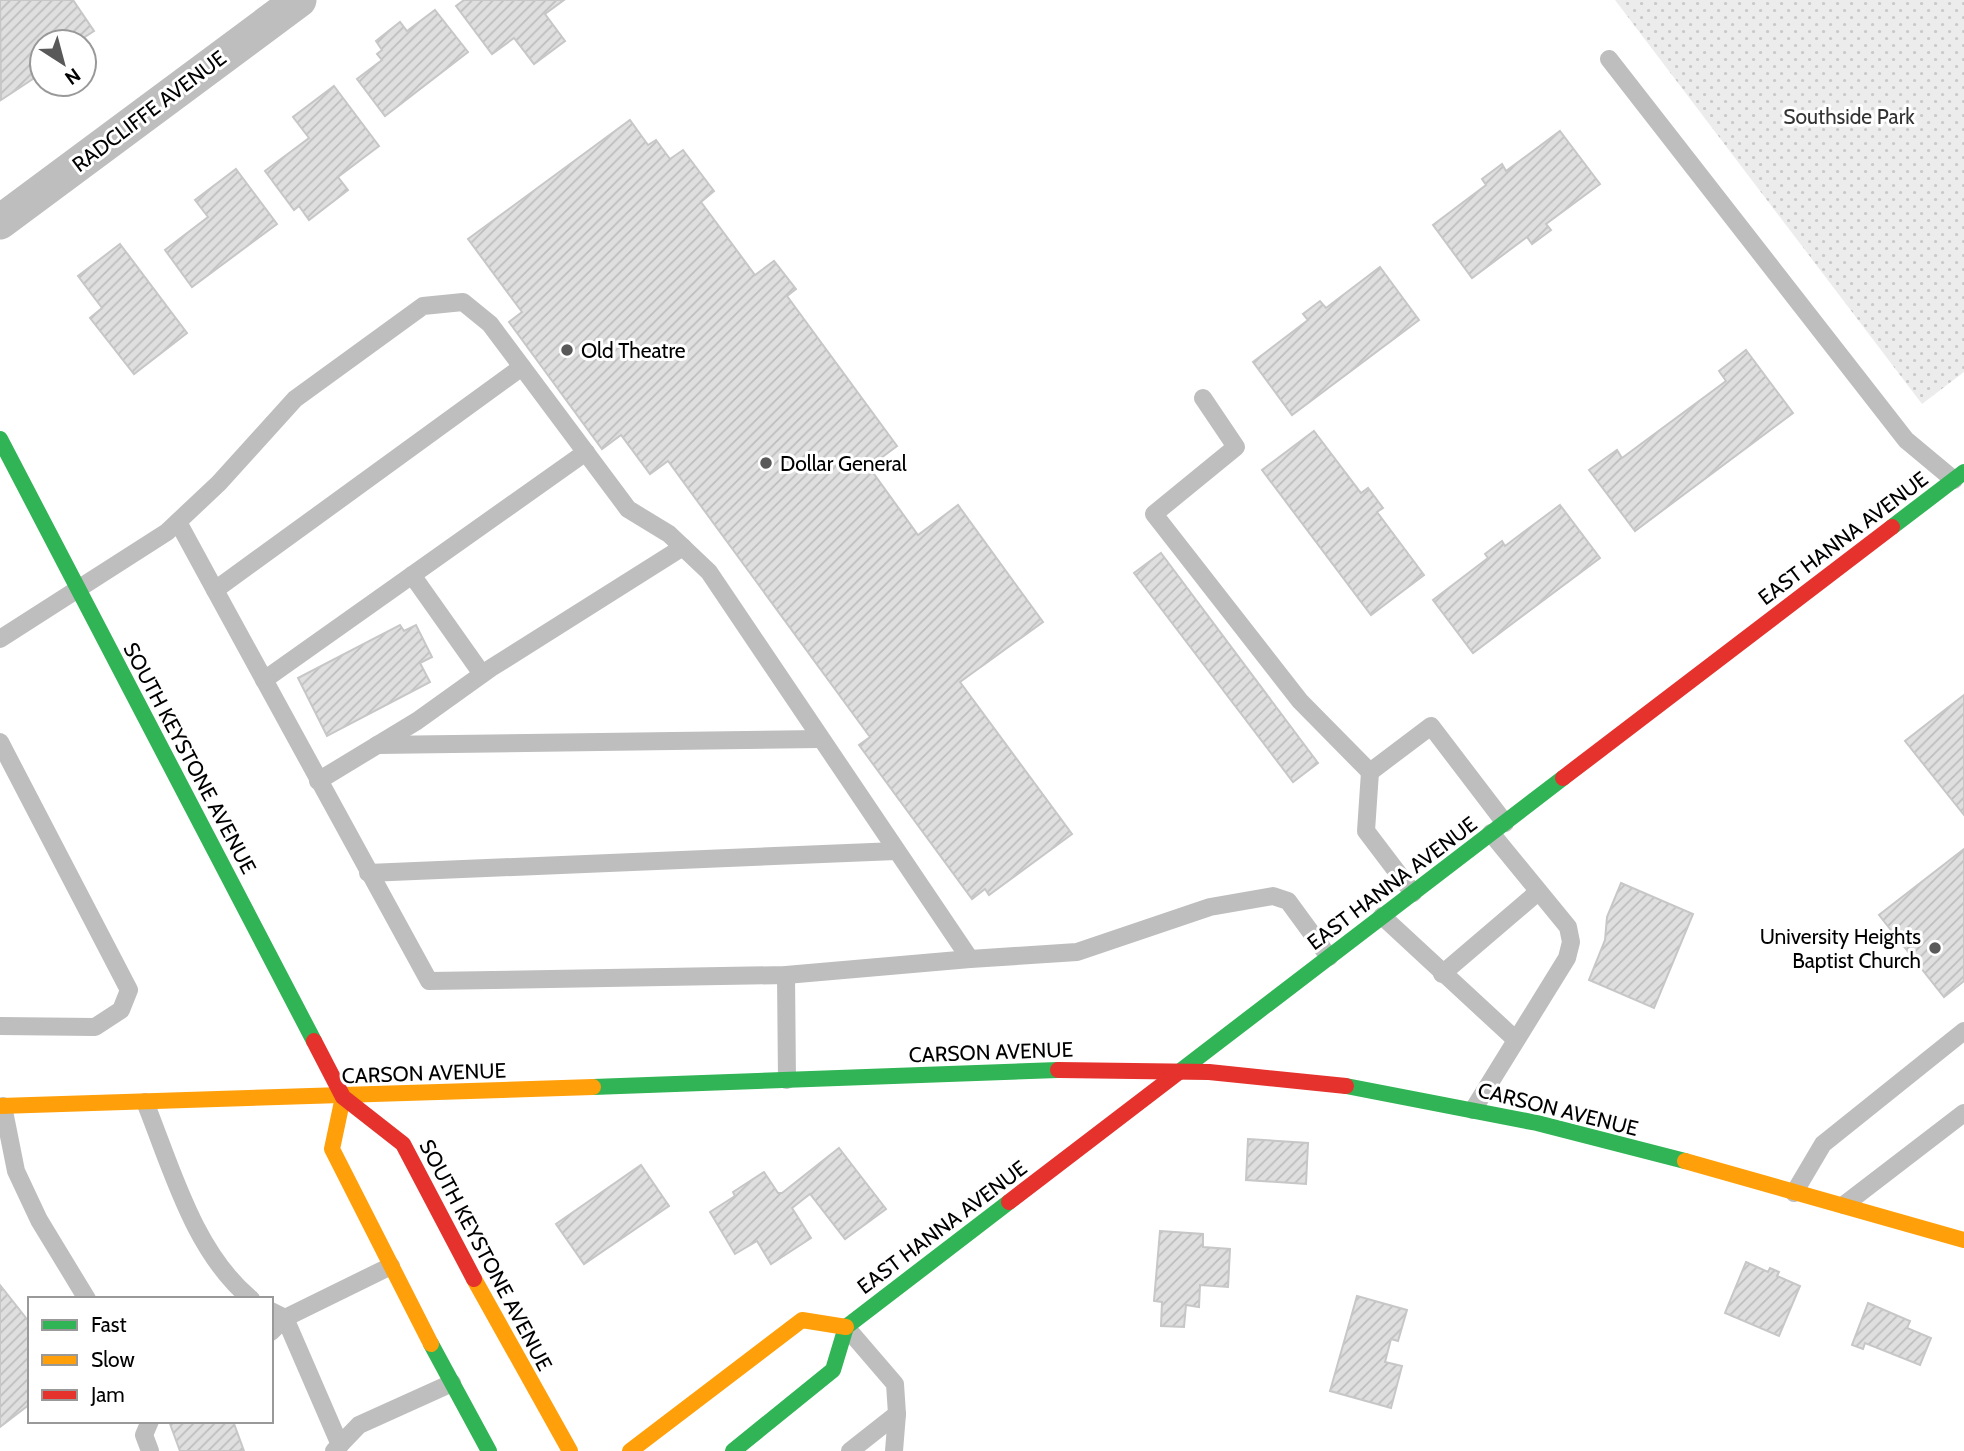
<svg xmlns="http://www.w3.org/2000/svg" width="1964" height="1451" font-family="Cabin,sans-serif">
	<defs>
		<pattern id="park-dots" width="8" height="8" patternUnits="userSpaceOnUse" patternTransform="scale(1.75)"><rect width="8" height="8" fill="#ececec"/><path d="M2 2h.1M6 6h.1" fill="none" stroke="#c9c9c9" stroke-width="1.8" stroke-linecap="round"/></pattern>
		<pattern id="building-hatch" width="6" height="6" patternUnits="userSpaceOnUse" patternTransform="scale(1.75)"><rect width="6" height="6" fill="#dfdfdf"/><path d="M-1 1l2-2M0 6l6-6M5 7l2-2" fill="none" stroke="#bebebe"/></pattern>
	</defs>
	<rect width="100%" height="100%" fill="#fff"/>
	<path fill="url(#park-dots)" d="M1615 0H1964V372L1922 404Z"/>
	<g fill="url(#building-hatch)" stroke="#c7c7c7" stroke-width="2">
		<path d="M0 0H73L94 31 77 42H42V73L1 100Z"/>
		<path d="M464 0H564L545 14 565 41 534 64 514 38 492 54 456 6Z"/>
		<path d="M435 10 468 52 385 116 357 79 382 60 377 54 382 50 376 41 400 22 407 31Z"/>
		<path d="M334 86 379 146 338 177 348 190 309 220 299 206 294 210 265 171 309 138 293 117Z"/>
		<path d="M630 120 648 145 656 140 670 159 683 150 714 191 701 202 755 275 774 261 796 289 787 296 897 446 869 467 918 535 958 505 1043 622 960 682 1072 834 989 895 985 889 972 899 859 745 870 737 668 461 650 474 621 435 602 449 509 322 522 312 468 239Z"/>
		<path d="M1560 131 1600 184 1546 224 1551 230 1532 244 1527 237 1472 278 1433 225 1486 185 1482 179 1502 164 1506 171Z"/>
		<path d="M236 169 277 224 192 287 165 250 208 217 195 200Z"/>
		<path d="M120 244 187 333 134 374 90 318 102 308 78 276Z"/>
		<path d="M1380 267 1419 320 1292 415 1253 362 1308 320 1303 314 1320 301 1326 308Z"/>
		<path d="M1746 350 1793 413 1635 531 1589 470 1617 450 1622 458 1726 381 1719 371Z"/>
		<path d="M1314 431 1361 493 1368 488 1383 508 1377 512 1424 575 1371 615 1262 470Z"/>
		<path d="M1560 505 1600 558 1473 653 1433 600 1488 558 1485 554 1502 541 1505 546Z"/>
		<path d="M1161 553 1318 763 1293 782 1134 573Z"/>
		<path d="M400 625 404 631 416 625 432 657 420 663 430 682 327 736 298 678Z"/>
		<path d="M1964 695V815L1905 741Z"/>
		<path d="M1964 849V981L1944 997 1879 915Z"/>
		<path d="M1621 883 1693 914 1654 1008 1589 980 1605 940 1607 917Z"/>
		<path d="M1248 1139 1308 1143 1306 1184 1246 1180Z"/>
		<path d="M839 1148 886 1209 845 1239 810 1194 792 1208 811 1238 771 1264 757 1241 735 1254 710 1212 735 1196 733 1192 764 1172 778 1193H782Z"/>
		<path d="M641 1165 669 1206 584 1264 556 1224Z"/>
		<path d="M1160 1231 1203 1234V1247L1230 1249 1228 1287 1200 1285 1199 1307 1186 1305 1184 1327 1161 1326 1162 1302 1154 1301Z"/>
		<path d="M1746 1262 1768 1272 1770 1268 1779 1272 1777 1276 1800 1286 1779 1336 1725 1313Z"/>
		<path d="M0 1285 30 1323V1404L0 1427Z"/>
		<path d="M1357 1296 1407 1310 1398 1341 1391 1339 1385 1362 1402 1366 1391 1408 1330 1391Z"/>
		<path d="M1868 1303 1910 1321 1907 1328 1931 1338 1920 1365 1865 1343 1863 1349 1852 1345Z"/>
		<path d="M169 1421H233L244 1451H180Z"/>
	</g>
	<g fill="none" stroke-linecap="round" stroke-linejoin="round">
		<g stroke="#bebebe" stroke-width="18">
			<path d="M1609 59 1906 440 1954 480"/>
			<path d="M1203 398 1236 447 1154 514 1300 701 1370 772 1431 726 1505 823"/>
			<path d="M178 522 215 590 522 367"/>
			<path d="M412 575 482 674"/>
			<path d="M215 590 429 981 786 975 970 959"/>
			<path d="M0 639 167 532 219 483 295 399 423 306 463 302 490 324 628 509 669 534 709 572 970 959 1077 952 1210 907 1273 896 1288 901 1329 957"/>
			<path d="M264 680 586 452"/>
			<path d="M0 742 129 990 121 1010 95 1027 0 1026"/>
			<path d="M377 745 820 739"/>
			<path d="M1370 772 1366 831 1413 893"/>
			<path d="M318 781 417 721 491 668 683 547"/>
			<path d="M368 873 896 851"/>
			<path d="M1382 916 1516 1040"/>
			<path d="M1442 974 1538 892"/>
			<path d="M786 975 787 1080"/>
			<path d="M145 1102C172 1169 194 1252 251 1299"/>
			<path d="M3 1106 16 1171 39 1220 87 1299"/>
			<path d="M1473 1110 1567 958 1571 942 1568 927 1491 833"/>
			<path d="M1794 1193 1823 1144 1964 1031"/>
			<path d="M1844 1205 1964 1113"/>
			<path d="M271 1311 285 1318 391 1266"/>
			<path d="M846 1327 895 1384 897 1414 850 1451"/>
			<path d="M271 1332 285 1318 340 1445"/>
			<path d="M150 1451 144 1435 150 1421"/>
			<path d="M334 1451 359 1425 452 1383"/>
			<path d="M894 1451 897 1414"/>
		</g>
		<path stroke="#bebebe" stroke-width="35" d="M0 222 299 0"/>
		<g stroke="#30b455" stroke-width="16">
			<path d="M0 439 314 1041"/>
			<path d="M1892 527 1964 472"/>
			<path d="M1179 1072 1563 778"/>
			<path d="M1346 1086 1537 1123 1685 1161"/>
			<path d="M593 1087 1058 1070"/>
			<path d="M431 1344 489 1451"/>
			<path d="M733 1451 833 1370 846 1327 1009 1202"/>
		</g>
		<g stroke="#ff9f0a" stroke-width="16">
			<path d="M343 1097 332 1149 431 1344"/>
			<path d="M0 1106 593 1087"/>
			<path d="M1685 1161 1964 1240"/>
			<path d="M474 1279 570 1451"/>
			<path d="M630 1451 802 1320 846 1327"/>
		</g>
		<g stroke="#e5322d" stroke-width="16">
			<path d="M1563 778 1892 527"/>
			<path d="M314 1041 343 1097 403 1144 474 1279"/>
			<path d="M1058 1070 1209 1072 1346 1086"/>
			<path d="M1009 1202 1179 1072"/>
		</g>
	</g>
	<g fill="#595959" stroke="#fff" stroke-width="2.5">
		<circle cx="567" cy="350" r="7"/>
		<circle cx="766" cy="463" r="7"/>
		<circle cx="1935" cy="948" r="7"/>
	</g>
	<g text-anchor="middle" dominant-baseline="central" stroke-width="6" stroke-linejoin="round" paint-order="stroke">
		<g font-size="21" fill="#000" stroke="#fff">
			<text transform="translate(149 111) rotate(-37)">RADCLIFFE AVENUE</text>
			<text transform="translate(1843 538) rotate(-37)">EAST HANNA AVENUE</text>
			<text transform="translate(190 758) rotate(62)">SOUTH KEYSTONE AVENUE</text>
			<text transform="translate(1392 883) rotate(-37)">EAST HANNA AVENUE</text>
			<text transform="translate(991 1052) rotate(-2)">CARSON AVENUE</text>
			<text transform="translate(424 1073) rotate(-2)">CARSON AVENUE</text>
			<text transform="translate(1558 1109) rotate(14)">CARSON AVENUE</text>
			<text transform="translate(942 1227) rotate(-37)">EAST HANNA AVENUE</text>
			<text transform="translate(486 1255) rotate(62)">SOUTH KEYSTONE AVENUE</text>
		</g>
		<g font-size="21" fill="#333" stroke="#fff">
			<text x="1849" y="116">Southside Park</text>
		</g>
		<g font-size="21" fill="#000" stroke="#fff" text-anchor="start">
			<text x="581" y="350">Old Theatre</text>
			<text x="780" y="463">Dollar General</text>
			<text x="1921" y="936" text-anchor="end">University Heights<tspan x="1921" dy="24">Baptist Church</tspan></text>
		</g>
	</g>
	<rect x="28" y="1297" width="245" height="126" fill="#ffffff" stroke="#999999" stroke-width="2"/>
	<rect x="42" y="1320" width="35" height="10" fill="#30b455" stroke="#999999" stroke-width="2"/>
	<text x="91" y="1332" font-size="21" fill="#000000">Fast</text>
	<rect x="42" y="1355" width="35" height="10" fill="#ff9f0a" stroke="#999999" stroke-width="2"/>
	<text x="91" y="1367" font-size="21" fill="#000000">Slow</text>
	<rect x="42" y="1390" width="35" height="10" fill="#e5322d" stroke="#999999" stroke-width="2"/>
	<text x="91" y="1402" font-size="21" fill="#000000">Jam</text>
	<g transform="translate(63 63) rotate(144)"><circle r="33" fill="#ffffff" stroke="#999999" stroke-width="2"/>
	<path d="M0-5L12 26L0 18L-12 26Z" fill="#595959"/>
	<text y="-10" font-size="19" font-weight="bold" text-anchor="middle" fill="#000000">N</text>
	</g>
</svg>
